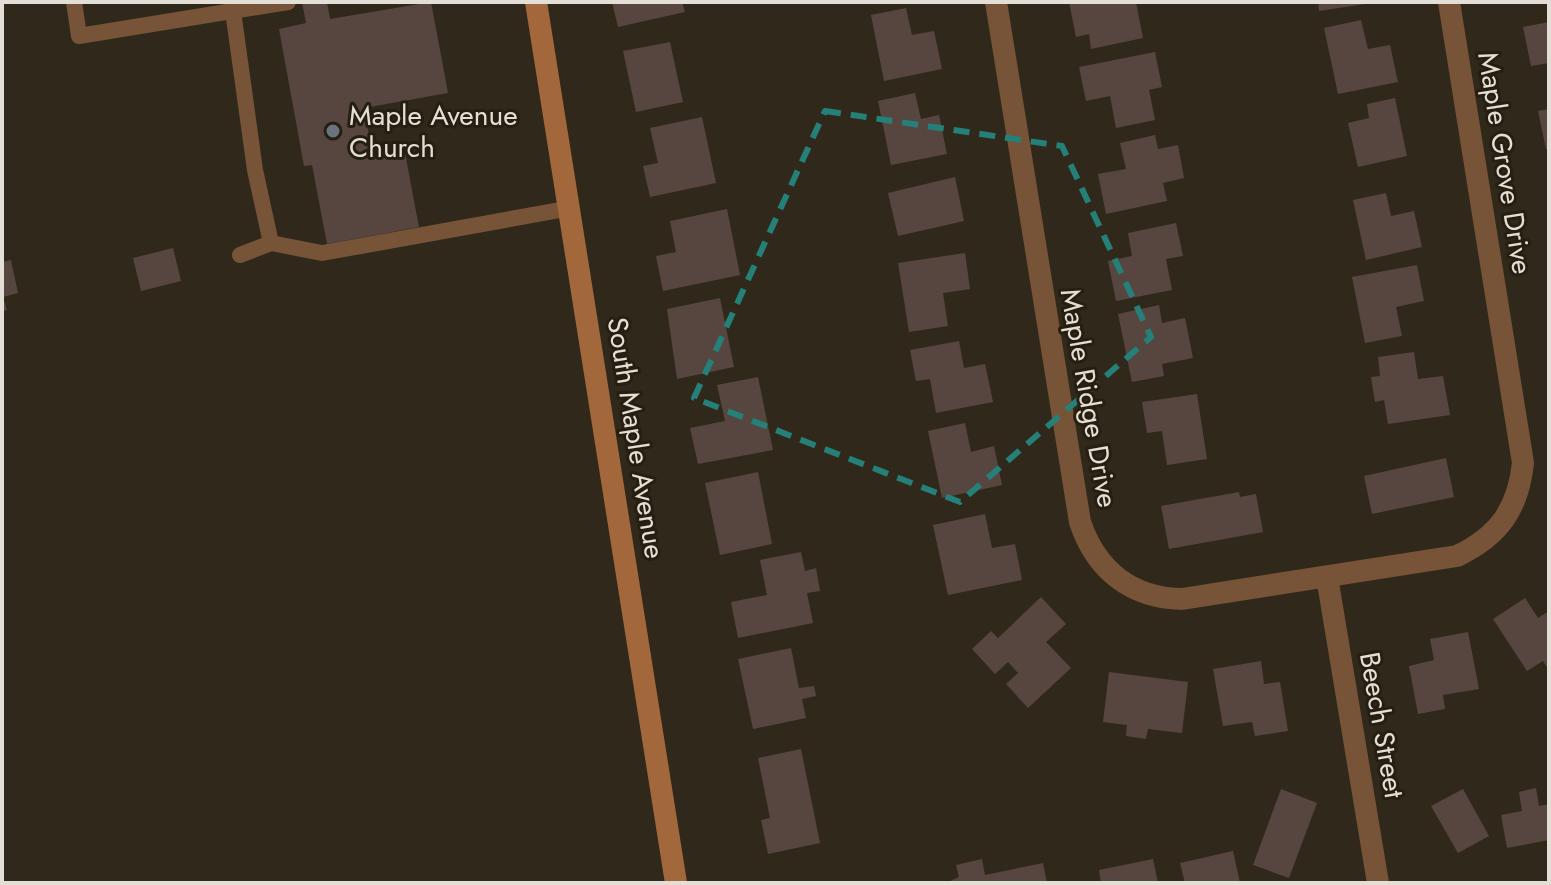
<svg xmlns="http://www.w3.org/2000/svg" width="1551" height="885" font-family="Jost,sans-serif">
	<rect width="100%" height="100%" fill="#30291b"/>
	<g fill="#57463f">
		<path d="M302 2H327L330 19 431 2 448 93 364 108 373 159 405 153 419 227 327 244 312 165 304 166 279 29 306 23Z"/>
		<path d="M612 2H682L685 12 618 27Z"/>
		<path d="M1069 2H1136L1143 38 1091 49 1089 34 1076 37Z"/>
		<path d="M1318 2H1365V4L1319 11Z"/>
		<path d="M906 8 912 35 934 31 942 69 884 81 871 15Z"/>
		<path d="M1361 20 1368 49 1390 45 1398 82 1338 94 1324 28Z"/>
		<path d="M1549 22V63L1531 66 1523 27Z"/>
		<path d="M670 42 683 102 636 112 623 51Z"/>
		<path d="M1155 52 1162 87 1149 90 1155 120 1116 128 1110 96 1086 101 1079 67Z"/>
		<path d="M915 93 921 119 939 115 947 154 891 165 878 101Z"/>
		<path d="M1395 98 1407 156 1358 167 1348 123 1369 118 1367 104Z"/>
		<path d="M1549 109V149H1546L1538 111Z"/>
		<path d="M702 117 716 183 650 197 643 166 658 163 650 128Z"/>
		<path d="M1155 135 1158 149 1178 145 1184 178 1163 183 1167 201 1106 214 1098 174 1126 169 1120 143Z"/>
		<path d="M955 177 964 221 898 236 888 193Z"/>
		<path d="M1386 193 1391 216 1414 211 1422 247 1366 260 1353 200Z"/>
		<path d="M727 209 740 275 663 291 656 256 676 252 670 221Z"/>
		<path d="M1176 223 1183 256 1166 259 1172 290 1116 301 1108 261 1132 256 1128 233Z"/>
		<path d="M173 248 181 281 141 291 133 258Z"/>
		<path d="M965 253 970 289 943 293 948 326 909 332 898 263Z"/>
		<path d="M11 260 18 293 3 297 7 310 2 311V262Z"/>
		<path d="M1417 265 1424 301 1396 307 1402 336 1365 343 1352 277Z"/>
		<path d="M720 298 734 367 677 379 667 309Z"/>
		<path d="M1159 305 1162 323 1185 318 1193 358 1162 364 1164 376 1132 382 1118 314Z"/>
		<path d="M959 341 964 368 985 364 993 402 936 413 930 379 916 381 910 350Z"/>
		<path d="M1414 352 1418 379 1443 376 1450 415 1388 424 1384 400 1375 402 1371 377 1380 376 1378 357Z"/>
		<path d="M758 377 773 450 698 464 690 428 725 421 717 385Z"/>
		<path d="M1197 394 1207 459 1167 465 1162 431 1147 433 1142 402Z"/>
		<path d="M965 423 971 452 994 446 1002 485 942 498 928 431Z"/>
		<path d="M1446 458 1454 497 1372 514 1364 476Z"/>
		<path d="M758 472 772 544 720 555 705 483Z"/>
		<path d="M1239 492 1240 497 1256 494 1263 532 1169 549 1161 506Z"/>
		<path d="M985 514 992 548 1015 544 1022 580 948 595 933 525Z"/>
		<path d="M801 552 805 571 816 568 820 591 807 593 813 623 738 638 731 602 767 595 760 560Z"/>
		<path d="M1041 597 1066 624 1046 642 1071 668 1028 708 1006 684 1018 673 1008 662 995 674 972 649 991 631 998 638Z"/>
		<path d="M1525 598 1538 618 1549 611V670L1543 661 1527 671 1493 619Z"/>
		<path d="M1468 632 1479 689 1443 695 1445 709 1418 714 1409 666 1434 660 1430 639Z"/>
		<path d="M791 648 799 688 814 686 816 696 802 699 806 718 753 729 738 659Z"/>
		<path d="M1261 661 1264 684 1280 682 1288 731 1255 736 1252 722 1223 726 1213 669Z"/>
		<path d="M1109 672 1188 682 1182 733 1148 729 1146 739 1126 736 1127 725 1103 722Z"/>
		<path d="M801 749 820 843 768 854 761 820 770 818 758 758Z"/>
		<path d="M1536 788 1539 806 1549 804V840L1507 848 1501 815 1522 811 1519 792Z"/>
		<path d="M1281 789 1317 803 1289 878 1253 865Z"/>
		<path d="M1463 789 1489 836 1458 853 1431 806Z"/>
		<path d="M1233 851 1240 883H1185L1180 863Z"/>
		<path d="M982 859 985 875 1043 863 1047 883H946L959 877 956 865Z"/>
		<path d="M1153 859 1158 883H1101L1099 870Z"/>
	</g>
	<g fill="none" stroke-linecap="round" stroke-linejoin="round">
		<g stroke="#775338" stroke-width="16">
			<path d="M74 2 79 36 288 2"/>
			<path d="M233 11 255 170 271 243"/>
			<path d="M240 255 271 243 322 253 571 208"/>
		</g>
		<g stroke="#775338" stroke-width="22">
			<path d="M996 2 1080 522C1096 570 1131 598 1182 599L1457 556C1499 536 1518 509 1523 463L1449 2"/>
			<path d="M1327 577 1378 883"/>
		</g>
		<path stroke="#a2683c" stroke-width="22" d="M536 2 676 883"/>
	</g>
	<path fill="none" stroke="#248078" stroke-width="6" stroke-dasharray="16 10" stroke-linejoin="round" d="M825 111 1062 146 1151 337 960 502 694 398Z"/>
	<circle fill="#6b7280" stroke="#261f11" stroke-width="3" cx="333" cy="131" r="8"/>
	<g text-anchor="middle" dominant-baseline="central" stroke-width="6" stroke-linejoin="round" paint-order="stroke">
		<g font-size="28" fill="#e4dfd6" stroke="#261f11" text-anchor="start">
			<text x="349" y="115">Maple Avenue<tspan x="349" dy="32">Church</tspan></text>
		</g>
		<g font-size="28" fill="#e4dfd6" stroke="#261f11">
			<text transform="translate(1505 163) rotate(81)">Maple Grove Drive</text>
			<text transform="translate(1089 398) rotate(80)">Maple Ridge Drive</text>
			<text transform="translate(636 438) rotate(81)">South Maple Avenue</text>
			<text transform="translate(1382 725) rotate(80)">Beech Street</text>
		</g>
	</g>
	<rect width="1551" height="885" fill="none" stroke="#e4dfd6" stroke-width="8"/>
</svg>
